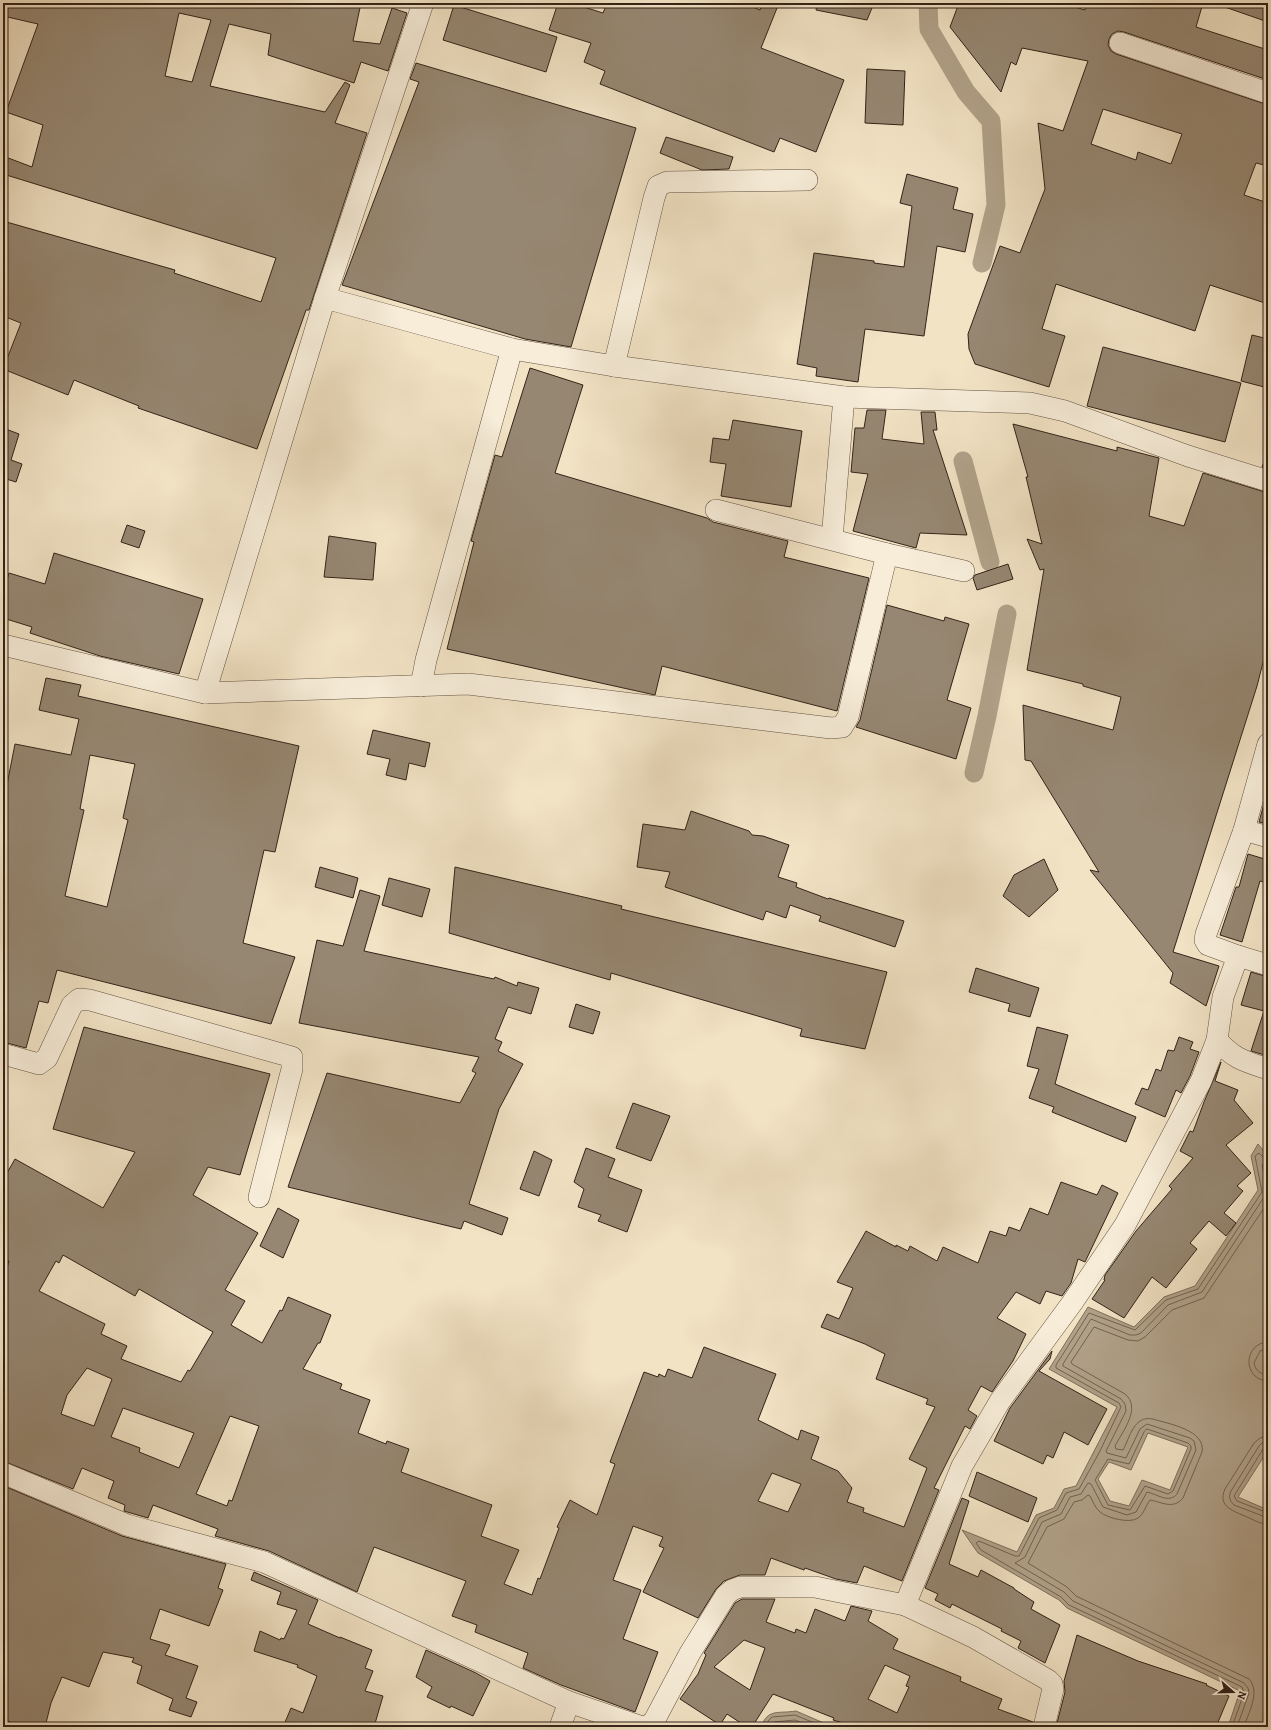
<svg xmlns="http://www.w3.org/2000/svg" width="1271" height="1730" font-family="Alegreya,serif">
	<rect width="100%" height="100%" fill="#f2e3c5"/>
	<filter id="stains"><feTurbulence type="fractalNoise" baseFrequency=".005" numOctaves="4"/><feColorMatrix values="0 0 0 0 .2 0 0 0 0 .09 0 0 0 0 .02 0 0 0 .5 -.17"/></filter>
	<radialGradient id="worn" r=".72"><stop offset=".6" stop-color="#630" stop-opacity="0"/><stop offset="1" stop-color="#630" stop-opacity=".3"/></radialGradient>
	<g fill="#b1a28a" stroke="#7f6f5c" fill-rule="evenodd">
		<path d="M1258 1144 1268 1156V1354L1263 1363 1268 1368V1450L1238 1497 1268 1510V1727H1228L1240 1691 1067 1608 1059 1600 978 1553 962 1530 1017 1552 1036 1515 1054 1508 1064 1489 1076 1486 1117 1407 1049 1369 1088 1307 1134 1327 1164 1297 1195 1286 1258 1190 1251 1156ZM1148 1433 1188 1447 1170 1490 1142 1480 1129 1506 1110 1501 1098 1479 1109 1462 1131 1470Z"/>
		<path d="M796 1711 833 1727H761C768 1708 778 1714 796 1711Z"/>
	</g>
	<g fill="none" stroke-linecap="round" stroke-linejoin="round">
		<g stroke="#726251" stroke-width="1">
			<path d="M1268 1342C1243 1343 1242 1380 1268 1381"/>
			<path d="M1268 1348 1260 1351 1254 1363C1255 1370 1261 1375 1268 1375"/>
			<path d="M1147 1429 1188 1443 1191 1446V1449L1173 1491 1168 1494 1145 1486 1130 1510 1108 1505 1095 1480 1108 1459 1129 1464 1144 1432Z"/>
			<path d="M1268 1436 1260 1438 1254 1443 1225 1489C1217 1507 1234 1511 1247 1517 1254 1520 1260 1524 1268 1524"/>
			<path d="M1268 1442 1262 1443 1259 1446 1231 1491C1228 1497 1230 1501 1234 1505L1268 1518"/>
			<path d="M1268 1447 1263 1449 1234 1496 1237 1501 1268 1513"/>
			<path d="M765 1727 768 1721 772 1717 795 1715 824 1727"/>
			<path d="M771 1727 774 1722 795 1720 812 1727"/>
			<path d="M1232 1727 1244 1693 1242 1687 1069 1605 1061 1597 981 1550 976 1543 979 1541 1015 1556H1019L1039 1518 1057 1510 1066 1493 1079 1489 1099 1453 1121 1407 1119 1403 1056 1368V1365L1089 1313 1135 1330 1166 1300 1198 1289 1262 1192 1255 1156 1259 1153 1264 1158H1268"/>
			<path d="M1237 1727 1249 1693 1248 1688 1244 1683 1073 1601 1064 1592 1015 1563 1025 1557 1042 1522 1061 1514 1070 1497 1081 1494 1088 1483 1091 1484 1103 1507 1127 1515 1136 1512 1147 1492C1157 1494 1169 1504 1177 1494L1196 1450 1194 1441 1190 1438 1147 1424 1140 1429 1126 1458 1107 1453 1106 1451 1126 1411 1125 1404 1121 1399 1063 1366V1364L1091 1319 1130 1335H1136L1141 1333 1168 1305 1202 1292 1266 1194 1267 1188 1262 1165 1264 1163H1268"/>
			<path d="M1244 1727C1248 1713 1261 1692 1249 1679L1076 1596 1067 1587 1028 1563 1047 1527 1064 1519 1074 1502 1082 1500 1088 1495 1090 1496C1093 1501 1095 1508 1100 1512 1107 1518 1130 1524 1138 1518 1144 1514 1146 1505 1150 1500 1162 1502 1173 1510 1183 1498L1202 1452C1206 1430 1169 1424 1153 1419 1134 1415 1130 1437 1123 1450L1116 1449 1115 1446C1122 1432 1142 1408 1125 1394L1072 1364 1071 1362 1094 1327 1128 1340 1138 1341 1145 1337 1172 1310 1204 1298 1268 1202"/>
		</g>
		<g stroke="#b1a28a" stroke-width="19">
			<path d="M928 3 929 29 966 92 991 121 996 205 982 263"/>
			<path d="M963 461 990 562"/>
			<path d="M974 773 987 716 1007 614"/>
		</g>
	</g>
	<g fill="#968772" stroke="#332318" fill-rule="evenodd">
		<path d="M3 3H361L353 41 380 44 392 8 407 13 388 71 361 62 354 83 268 55 271 34 229 24 210 86 325 112 345 82 350 85 335 123 367 133 309 310H306L257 449 138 408 139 406 74 380 68 395 3 369 21 323 3 316V221L175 270 174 273 261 302 276 258 3 174V156L32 167 43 125 6 112 38 24 3 16ZM179 13 211 20 192 82 165 76Z"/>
		<path d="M558 3H571L603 13 607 3H743L760 10 763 3H779L761 48 844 80 816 152 780 138 774 152 600 84 605 71 584 62 591 43 549 30Z"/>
		<path d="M817 3H874L867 20 816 10Z"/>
		<path d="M959 3H1062L1085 10 1086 3H1203L1196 27 1268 50V80L1124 32 1118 31 1112 34 1109 39 1108 45 1111 51 1116 54 1268 105V166L1256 163 1244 195 1268 203V304L1210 285 1195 331 1056 284 1042 329 1065 336 1049 387 975 364 969 349 968 334 1000 246 1020 253 1045 189 1038 123 1063 131 1088 61 1022 48 1016 65 1011 62 1001 92 950 27ZM1103 109 1182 134 1171 164 1138 152 1136 160 1091 144Z"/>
		<path d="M1219 3H1268V22L1219 5Z"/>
		<path d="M454 5 557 37 546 72 443 40Z"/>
		<path d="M416 63 636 128 571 347 525 339 342 285 419 82 410 79Z"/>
		<path d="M867 69 905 71 903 125 865 123Z"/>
		<path d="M666 137 733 157 729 169 702 170 660 153Z"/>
		<path d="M907 174 958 188 953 209 973 214 965 252 937 246 924 336 865 329 858 382 816 376 817 368 797 364 814 253 874 261V263L904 267 912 206 900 203Z"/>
		<path d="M1252 335 1268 339V388L1241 381Z"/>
		<path d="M1103 347 1241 383 1225 442 1087 406Z"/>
		<path d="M530 368 583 385 555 473 707 518 713 522 788 541 784 557 869 578 837 711 662 666 655 695 447 649 474 542 471 541 495 455 502 457Z"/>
		<path d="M867 410H886L882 439 924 444 921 412H935L937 430H933L967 535 920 533 916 548 853 531 868 474 851 472 855 428H864Z"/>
		<path d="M733 420 802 431 791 507 721 496 726 464 710 462 713 438 729 440Z"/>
		<path d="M1013 424 1117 451V447L1159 458 1149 516 1184 526 1203 473 1268 493V643L1257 686 1173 952 1219 966 1206 1006 1170 983 1173 973 1090 870 1099 872 1031 761 1025 760 1023 705 1113 730 1121 697 1083 686V684L1027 670 1044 569 1040 570 1027 539 1042 544 1026 477H1028Z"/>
		<path d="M3 428 19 434 11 460 22 464 16 482 3 478Z"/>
		<path d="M1265 459 1268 460V468L1262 467Z"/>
		<path d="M127 525 145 531 139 548 121 542Z"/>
		<path d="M329 536 376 543 373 580 324 577Z"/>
		<path d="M54 553 203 599 179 674 100 656 30 633 32 627 3 618V592L9 573 45 584Z"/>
		<path d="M1008 564 1013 579 977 590 973 578 975 575Z"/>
		<path d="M887 605 944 621 945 617 969 624 947 700 971 708 956 759 856 727 860 720Z"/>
		<path d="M46 678 81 685 78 696 299 746 275 852 264 850 243 943 295 957 271 1024 57 970 48 1003 39 1001 26 1048 3 1042V794L5 795 15 744 71 755 79 719 39 710ZM90 755 135 764 123 818 128 820 107 907 65 896 84 810 80 809Z"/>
		<path d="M373 730 430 743 425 767 409 763 406 780 386 775 390 759 367 754Z"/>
		<path d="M1268 789V824L1259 822Z"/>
		<path d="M691 811 749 831 752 835 763 836 789 845 778 877 797 883 796 887 828 899 829 898 904 921 895 947 819 921 821 916 790 905 786 918 766 911 763 920 665 887 670 872 637 867 643 824 685 830Z"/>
		<path d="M1248 854 1268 860V883L1260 881 1242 942 1220 935 1236 887H1239Z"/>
		<path d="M1044 859 1058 890 1029 917 1003 896 1014 875Z"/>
		<path d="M320 867 358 878 353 898 315 887Z"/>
		<path d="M455 867 622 906 621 909 887 972 865 1049 800 1036 802 1029 611 973 610 980 449 933Z"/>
		<path d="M389 878 430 889 422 917 382 905Z"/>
		<path d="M360 890 380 896 364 951 494 979 495 977 517 986 518 982 539 988 531 1014 508 1007 495 1039 502 1042 498 1051 523 1064 499 1109 469 1204 508 1218 502 1235 464 1221 461 1229 288 1187 327 1073 460 1103 476 1073 472 1071 479 1057 299 1023 317 940 343 946Z"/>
		<path d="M976 968 1039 988 1030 1017 1008 1011 1010 1004 969 992Z"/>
		<path d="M1251 972 1268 977V1056L1251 1051 1264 1011 1241 1005Z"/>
		<path d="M576 1004 600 1012 593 1034 569 1027Z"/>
		<path d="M84 1027 270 1074 240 1175 208 1167 193 1195 258 1233 225 1290 245 1301 231 1325 262 1343 280 1310 282 1311 288 1297 331 1315 320 1343H318L303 1369 342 1384 340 1389 370 1400 358 1433 386 1444 387 1441 409 1449 401 1472 492 1505 481 1536 519 1550 504 1584 532 1595 538 1578 540 1579 559 1528 557 1527 570 1500 597 1515 615 1464 610 1462 644 1372 658 1377 659 1374 665 1377 668 1369 692 1378 704 1347 776 1374 758 1420 798 1440 801 1430 819 1437 811 1459 838 1471 852 1488 847 1502 864 1508 863 1512 904 1527 927 1468 909 1459 935 1407 926 1404 928 1399 876 1379 885 1354 865 1344 821 1327 827 1314 839 1319 853 1288 837 1282 866 1231 896 1247V1245L908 1251 910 1246 937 1261 943 1247 978 1263 990 1231 1006 1236 1009 1227 1020 1231 1030 1208 1048 1215 1061 1182 1097 1195 1102 1185 1118 1193 1085 1262 1078 1259 1071 1283 1062 1296 1046 1291 1040 1304 1016 1292 997 1318 1026 1334 1013 1361 992 1392 981 1386 968 1410 977 1416 970 1429 965 1426 934 1488 939 1490 902 1581 864 1566 857 1583 836 1579 805 1568 804 1570 771 1558 765 1575H740L724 1581 716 1589 698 1618 643 1592 664 1548 659 1546 663 1537 633 1526 613 1580 641 1590 623 1639 658 1652 635 1712 561 1685 523 1668 528 1653 475 1632 477 1625 452 1616 466 1581 374 1547 357 1592 269 1551 215 1536 218 1529 153 1505 148 1518 124 1511 125 1505 108 1498 114 1481 82 1468 73 1489 3 1461V1280L9 1261 3 1258V1180L15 1159 103 1208 135 1152 53 1129ZM63 1255 135 1296 139 1289 213 1332 190 1371 188 1370 181 1382 121 1359 127 1346 101 1334 105 1324 39 1291 56 1261 59 1263ZM87 1368 112 1379 94 1426 61 1414 67 1395ZM123 1408 194 1433 179 1468 139 1452 140 1448 111 1437ZM230 1416 259 1426 232 1501 229 1500 227 1506 196 1494ZM772 1473 801 1484 788 1512 758 1501Z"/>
		<path d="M1037 1027 1068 1035 1055 1084 1136 1117 1126 1142 1052 1112 1054 1107 1029 1098 1039 1069 1027 1066Z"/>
		<path d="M1179 1037 1193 1042 1190 1049 1199 1052 1190 1076 1181 1093 1176 1090 1165 1117 1135 1104 1142 1088 1148 1090 1156 1069 1161 1071 1168 1050 1174 1051Z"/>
		<path d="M1221 1062 1215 1081 1238 1090 1234 1100 1253 1123 1226 1145 1251 1173 1237 1186 1243 1191 1224 1213 1236 1223 1226 1236 1209 1221 1190 1243 1197 1249 1166 1288 1152 1277 1124 1318 1092 1299 1105 1280H1104L1105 1275 1136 1231 1172 1189 1169 1186 1193 1158 1180 1151 1190 1131 1193 1132 1204 1102Z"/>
		<path d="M633 1103 670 1116 651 1161 616 1148Z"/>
		<path d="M586 1148 615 1159 608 1177 642 1190 627 1232 598 1221 601 1215 578 1207 584 1189 574 1182Z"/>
		<path d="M534 1151 552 1160 539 1196 520 1189Z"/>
		<path d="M278 1208 299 1220 283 1258 260 1246Z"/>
		<path d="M1052 1351 1050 1359 1039 1371 1107 1409 1088 1445 1064 1432 1053 1458 1047 1455 1043 1464 994 1441 1010 1408Z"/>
		<path d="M977 1472 1037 1498 1028 1522 969 1496Z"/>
		<path d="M4 1486 122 1536 226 1564 218 1588 223 1590 209 1626 160 1609 150 1639 170 1645 165 1655 198 1666 186 1698 197 1702 191 1717 169 1710 173 1699 137 1683 142 1666 132 1662 134 1658 103 1652 89 1687 62 1677 51 1703 45 1727H22L3 1719Z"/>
		<path d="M962 1498 969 1501 949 1564 978 1577 981 1570 1014 1588V1589L1034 1602 1031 1609 1060 1625 1045 1663 1018 1648 1021 1641 1001 1631 1002 1629 952 1604 950 1608 935 1600 938 1594 925 1588Z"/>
		<path d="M254 1572 318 1600 308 1624 340 1638V1637L372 1650 365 1668 373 1671 365 1691 383 1696 374 1727H283L291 1708 303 1713 317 1676 297 1667 298 1665 254 1651 260 1631 280 1640 281 1638 284 1639 297 1610 277 1604 281 1592 251 1580Z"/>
		<path d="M742 1599H775L766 1622 795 1633 796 1629 806 1633 815 1609 845 1621 851 1606 872 1611 868 1621 898 1639 893 1649 961 1677 960 1681 1002 1699 998 1709 1033 1722 1032 1727H857L833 1720 834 1718 773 1694 752 1727H747L727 1714 720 1725 680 1699 698 1674 706 1655 704 1653 735 1603ZM744 1640 765 1648 750 1690 714 1667ZM885 1665 910 1676 906 1686 909 1687 897 1713 868 1699Z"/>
		<path d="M1077 1635 1138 1661 1207 1684 1206 1685 1229 1696 1216 1727H1056L1065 1692 1064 1681Z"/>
		<path d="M426 1650 476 1673 490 1681 473 1716 451 1706 450 1708 427 1697 432 1687 416 1677Z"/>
	</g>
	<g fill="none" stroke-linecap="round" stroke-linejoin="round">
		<defs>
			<g id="minor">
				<path d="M1120 43 1268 93"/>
				<path d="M325 298 512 349 614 366 844 397 832 539"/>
				<path d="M614 366 654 198 658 186 667 182 807 180"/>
				<path d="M844 397 1030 403 1065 411 1188 456 1268 481"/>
				<path d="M887 554 964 571"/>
				<path d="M3 645 205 693 468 684 831 728 842 727 848 717 887 554 716 510"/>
				<path d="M421 686 426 660 512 349"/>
				<path d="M205 693 325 298 423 3"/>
				<path d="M1244 830 1268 837"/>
				<path d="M1238 956 1268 965"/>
				<path d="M1217 1040C1234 1059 1244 1061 1268 1069"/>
				<path d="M3 1054 39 1064 47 1058 72 1005 79 999 90 1000 292 1057V1069L259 1197"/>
				<path d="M3 1473 127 1525 264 1562 569 1702 560 1727"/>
				<path d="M569 1702 642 1727"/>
				<path d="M643 1727 648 1726 654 1721 690 1653 726 1595 732 1590 740 1587H815L905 1605"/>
				<path d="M1044 1727 1053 1689 1052 1684 1048 1680 973 1637 905 1605 962 1466 1000 1401 1072 1303 1125 1225 1201 1081 1217 1040 1223 997 1238 956 1208 945 1205 940 1206 934 1244 830 1268 744"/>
			</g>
		</defs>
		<use href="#minor" stroke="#635343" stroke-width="22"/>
		<use href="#minor" stroke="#f7edd9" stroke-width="21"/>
	</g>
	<rect width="1271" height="1730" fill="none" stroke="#f2e3c5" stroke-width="16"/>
	<rect x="4" y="4" width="1263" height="1722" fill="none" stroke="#332318" stroke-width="2"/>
	<rect x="8" y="8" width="1255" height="1714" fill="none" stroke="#332318"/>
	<g transform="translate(1233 1692) rotate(110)" stroke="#f7edd9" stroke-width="3" paint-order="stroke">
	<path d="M0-3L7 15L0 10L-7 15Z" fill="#332318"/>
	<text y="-6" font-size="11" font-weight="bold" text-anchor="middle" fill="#332318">N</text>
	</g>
	<rect width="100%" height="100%" filter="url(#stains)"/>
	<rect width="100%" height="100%" fill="url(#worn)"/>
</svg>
